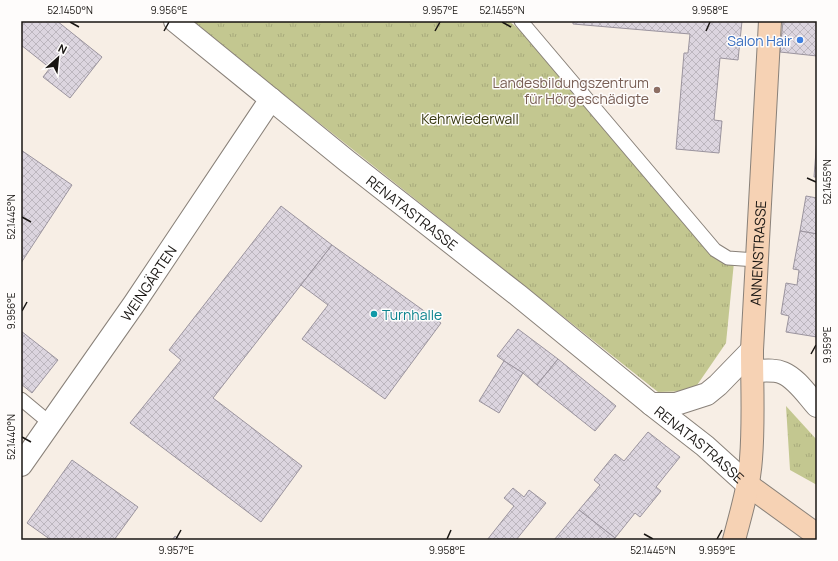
<svg xmlns="http://www.w3.org/2000/svg" width="838" height="561" font-family="Manrope,sans-serif">
	<defs>
		<pattern id="park-tufts" width="24" height="20" patternUnits="userSpaceOnUse"><rect width="24" height="20" fill="#c3c790"/><path d="M3 7l-1-3M5 7V3M7 7l1-3M15 17l-1-3M17 17v-4M19 17l1-3" fill="none" stroke="#a7aa7b"/></pattern>
		<pattern id="building-cross-hatch" width="8" height="8" patternUnits="userSpaceOnUse"><rect width="8" height="8" fill="#dcd5df"/><path d="M0 0l8 8M0 8l8-8" fill="none" stroke="#bcb6be"/></pattern>
	</defs>
	<rect width="100%" height="100%" fill="#f7eee5"/>
	<g fill="url(#park-tufts)">
		<path d="M191 21H509L521 31 734 262 726 343 693 391 658 392Z"/>
		<path d="M786 406 817 440V485L790 470Z"/>
	</g>
	<g fill="url(#building-cross-hatch)" stroke="#9b949e">
		<path d="M21 21H57L102 57 70 98 43 77 50 68 21 45Z"/>
		<path d="M573 21H742L738 60 720 58 714 120 722 121 719 153 676 149 684 53H688L690 34 573 24Z"/>
		<path d="M783 21H817V56L780 52Z"/>
		<path d="M817 138V177H814Z"/>
		<path d="M21 150 72 185 21 263Z"/>
		<path d="M806 196 817 198V234L800 231Z"/>
		<path d="M281 206 332 245 213 398 302 466 261 522 130 423 181 360 169 350Z"/>
		<path d="M800 231 817 234V337L786 332 789 316 781 314 786 283 797 285 799 270 793 269Z"/>
		<path d="M332 245 441 323 385 399 302 339 328 305 301 285Z"/>
		<path d="M518 329 558 359 537 385 523 373 504 361 497 356Z"/>
		<path d="M21 331 58 360 32 393 21 384Z"/>
		<path d="M558 359 616 406 595 431 537 385Z"/>
		<path d="M504 361 523 373 499 413 479 401Z"/>
		<path d="M648 432 680 457 656 487 661 491 640 517 635 513 615 538 579 510 600 485 594 480 615 454 624 461Z"/>
		<path d="M72 460 138 507 114 540H51L27 523Z"/>
		<path d="M513 488 524 497 529 490 546 503 516 540H487L514 506 504 498Z"/>
		<path d="M579 510 615 538 613 540H554Z"/>
		<path d="M175 536 181 540H172Z"/>
	</g>
	<g fill="none" stroke-linecap="round" stroke-linejoin="round">
		<defs>
			<g id="lane">
				<path d="M521 21 715 250 728 258 756 260"/>
				<path d="M21 399 51 424"/>
			</g>
			<g id="street">
				<path id="s1" d="M175 21 347 161 519 296 651 404 705 446 748 485"/>
				<path d="M752 371C762 371 774 369 783 373 797 379 807 395 817 406"/>
				<path d="M651 404H676L707 394 718 385 752 350"/>
				<path id="s2" d="M21 465 134 304 271 99"/>
			</g>
			<g id="secondary">
				<path d="M748 485 817 535"/>
				<path id="s3" d="M734 540C741 513 749 487 751 459 754 423 752 386 752 350L770 21"/>
			</g>
		</defs>
		<use href="#lane" stroke="#898179" stroke-width="15"/>
		<use href="#street" stroke="#898179" stroke-width="24"/>
		<use href="#secondary" stroke="#898179" stroke-width="24"/>
		<use href="#lane" stroke="#fff" stroke-width="13"/>
		<use href="#street" stroke="#fff" stroke-width="22"/>
		<use href="#secondary" stroke="#f6d2b4" stroke-width="22"/>
	</g>
	<path fill="none" stroke="#181512" stroke-width="1.5" d="M70 22 79 27M502 22 511 27M164 31 169 22M435 31 440 22M706 31 710 22M807 178 816 182M22 217 31 222M22 311 27 302M811 354 816 345M22 437 31 442M644 534 653 539M176 539 181 530M447 539 451 530M717 539 722 530"/>
	<circle fill="#3f7fe0" stroke="#fefcfb" stroke-width="1.5" cx="800" cy="40" r="4"/>
	<circle fill="#8d6e63" stroke="#fefcfb" stroke-width="1.5" cx="657" cy="90" r="4"/>
	<circle fill="#0f9aa8" stroke="#fefcfb" stroke-width="1.5" cx="374" cy="314" r="4"/>
	<g text-anchor="middle" dominant-baseline="central" stroke-width="3" stroke-linejoin="round" paint-order="stroke">
		<g font-size="14" fill="#366cbe" stroke="#fefcfb" text-anchor="end">
			<text x="792" y="40">Salon Hair</text>
		</g>
		<g font-size="14" fill="#785e54" stroke="#fefcfb" text-anchor="end">
			<text x="649" y="82">Landesbildungszentrum<tspan x="649" dy="16">für Hörgeschädigte</tspan></text>
		</g>
		<g font-size="14" fill="#373810" stroke="#fefcfb">
			<text x="470" y="118">Kehrwiederwall</text>
		</g>
		<g font-size="14" fill="#181512" stroke="#fefcfb">
			<text stroke="none"><textPath href="#s1" startOffset="305">RENATASTRASSE</textPath></text>
			<text stroke="none"><textPath href="#s3" startOffset="289">ANNENSTRASSE</textPath></text>
			<text stroke="none"><textPath href="#s2" startOffset="222">WEINGÄRTEN</textPath></text>
			<text stroke="none"><textPath href="#s1" startOffset="674">RENATASTRASSE</textPath></text>
		</g>
		<g font-size="14" fill="#0d838f" stroke="#fefcfb" text-anchor="start">
			<text x="382" y="314">Turnhalle</text>
		</g>
	</g>
	<rect width="838" height="561" fill="none" stroke="#fefcfb" stroke-width="44"/>
	<g transform="translate(58 58) rotate(27)" stroke="#fefcfb" stroke-width="3" paint-order="stroke">
	<path d="M0-3L7 15L0 10L-7 15Z" fill="#181512"/>
	<text y="-6" font-size="11" font-weight="bold" text-anchor="middle" fill="#181512">N</text>
	</g>
	<rect x="22" y="22" width="794" height="517" fill="none" stroke="#181512" stroke-width="1.5"/>
	<g font-size="10" text-anchor="middle" fill="#181512">
		<text x="70" y="14">52.1450°N</text>
		<text x="169" y="14">9.956°E</text>
		<text x="440" y="14">9.957°E</text>
		<text x="502" y="14">52.1455°N</text>
		<text x="710" y="14">9.958°E</text>
		<text transform="translate(827 182) rotate(-90)" y="4">52.1455°N</text>
		<text transform="translate(11 217) rotate(-90)" y="4">52.1445°N</text>
		<text transform="translate(11 311) rotate(-90)" y="4">9.956°E</text>
		<text transform="translate(827 345) rotate(-90)" y="4">9.959°E</text>
		<text transform="translate(11 437) rotate(-90)" y="4">52.1440°N</text>
		<text x="176" y="554">9.957°E</text>
		<text x="447" y="554">9.958°E</text>
		<text x="653" y="554">52.1445°N</text>
		<text x="717" y="554">9.959°E</text>
	</g>
</svg>
